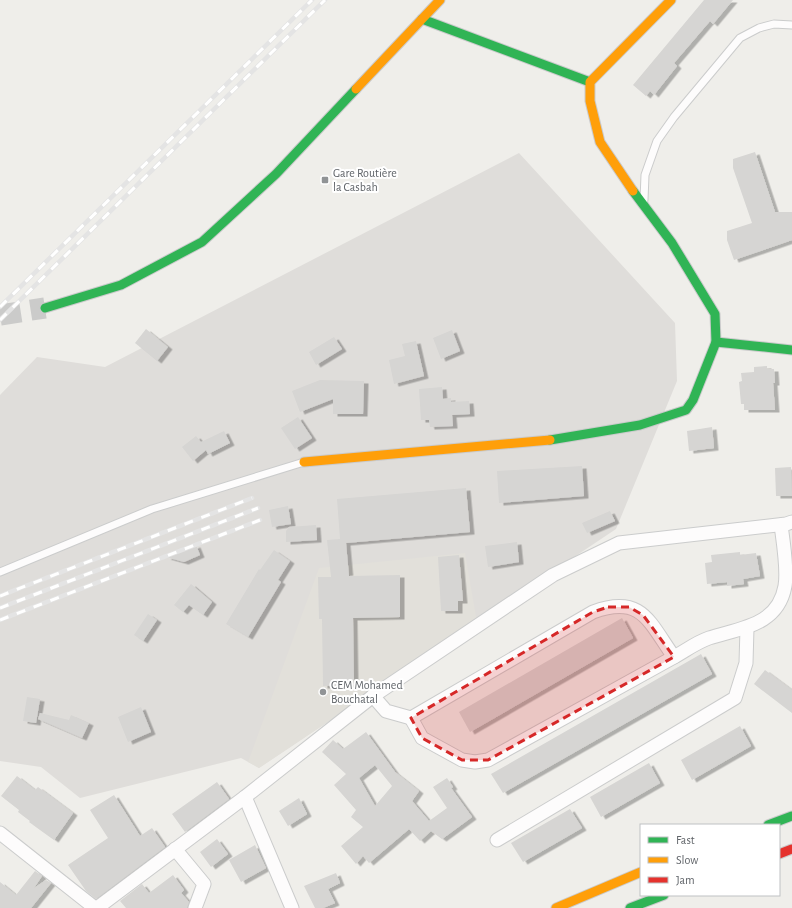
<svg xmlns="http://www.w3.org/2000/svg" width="792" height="908" font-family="'Alegreya Sans',sans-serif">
	<defs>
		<filter id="shadow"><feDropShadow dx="4.5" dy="2.5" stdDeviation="0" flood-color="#0004"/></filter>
	</defs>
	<rect width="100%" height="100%" fill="#efeeea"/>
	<path fill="#dfddda" d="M519 153 675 323 677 381 616 529 259 768 241 758 80 798 41 767 0 761V395L37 357 105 367Z"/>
	<path fill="#e2e0da" d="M465 553 477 622 259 768 248 762 319 568Z"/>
	<g fill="#d6d5d3" fill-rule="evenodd" filter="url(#shadow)">
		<path d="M704 0H733L713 24 710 21 674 63 677 66 654 95 650 91 646 96 633 85Z"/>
		<path d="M755 152 775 212H792V240L734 260 727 240V231L752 223 733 168V159Z"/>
		<path d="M146 329 168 347 157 361 135 343Z"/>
		<path d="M452 330 460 351 441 359 433 338Z"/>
		<path d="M334 337 342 349 316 365 309 352Z"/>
		<path d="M416 341 424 376 394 384 389 360 405 356 402 344Z"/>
		<path d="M767 366V369H774L775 383H773L775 410H744V404H741L739 382 742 381 741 373 754 372V367Z"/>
		<path d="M320 380 364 381 363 414H333V399L300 412 292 391Z"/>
		<path d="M442 387 443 399 451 398V402L469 401 470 414 452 415 453 426 430 427 429 420H421L419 389Z"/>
		<path d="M298 417 312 438 295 449 281 428Z"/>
		<path d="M712 427 714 448 689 451 687 431Z"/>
		<path d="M224 431 230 443 208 454 206 450 193 461 182 447 196 436 201 442Z"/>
		<path d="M582 466 584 496 499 503 497 471Z"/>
		<path d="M791 467 792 496H776L775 468Z"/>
		<path d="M466 488 470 532 346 543 349 576 400 575V617L353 618 354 685 323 686 322 619H319L318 577H331L327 540 340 539 337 499Z"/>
		<path d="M288 506 291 524 272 527 269 510Z"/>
		<path d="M610 511 615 521 587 533 582 523Z"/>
		<path d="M316 525 317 540 286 542V531L289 527Z"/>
		<path d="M517 542 519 562 488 567 485 546Z"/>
		<path d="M196 545 200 555 184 562 166 557Z"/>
		<path d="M274 550 290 561 278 580 281 582 248 637 226 624 259 569 260 570Z"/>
		<path d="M740 552V555L756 553 760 576 743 579 744 584 727 586V582L707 584 705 563 712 562 711 555Z"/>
		<path d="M459 555 463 601H458V611H441L438 557Z"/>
		<path d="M191 584 212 602 203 615 189 605 183 612 174 605Z"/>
		<path d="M148 614 157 620 143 641 134 635Z"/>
		<path d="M622 618 633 638 470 732 459 712Z"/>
		<path d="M701 654 712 674 503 793 491 774Z"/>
		<path d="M765 670 792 690V713L754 684Z"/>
		<path d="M27 697 40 699 36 723 23 721Z"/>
		<path d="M141 707 151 732 128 742 118 717Z"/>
		<path d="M40 713 69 720 71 715 89 723 82 738 38 719Z"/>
		<path d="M740 726 751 746 692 780 681 760Z"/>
		<path d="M366 732 395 772 419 791 412 801 429 821 447 808 433 787 447 778 453 787 451 788 472 817 442 839 431 831 420 841 409 829 369 863 363 856 356 864 341 846 363 827 351 817 356 810 334 785 346 774 322 752 333 740 343 749ZM375 765 392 786 375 806 359 778Z"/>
		<path d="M649 763 660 783 601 817 590 797Z"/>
		<path d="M17 776 35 790 38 787 73 813 54 840 29 822 30 821 18 812 19 810 1 796Z"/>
		<path d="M217 782 229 799 185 832 172 814Z"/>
		<path d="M114 795 140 836 152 828 165 847 96 899 86 891 68 865 108 838 90 810Z"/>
		<path d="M299 798 307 814 288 826 279 811Z"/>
		<path d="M570 809 582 828 523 862 511 843Z"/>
		<path d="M217 839 228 854 211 867 200 852Z"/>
		<path d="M255 845 266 868 241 882 229 860Z"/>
		<path d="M35 871 42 876 34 888 46 880 51 883 31 908H0V882L16 895Z"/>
		<path d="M336 873 340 883 328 889 335 903 323 908H315L304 886Z"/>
		<path d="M173 875 184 890 181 893 189 902 187 908H126L120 901 142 884 149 893Z"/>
	</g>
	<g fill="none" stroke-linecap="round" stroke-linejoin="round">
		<path stroke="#cbcbca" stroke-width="21" stroke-dasharray="21 10" stroke-linecap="butt" d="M0 315 45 308"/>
		<defs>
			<g id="lane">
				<path d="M644 200 645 175 657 141 674 117 740 38 759 28 774 24 792 25"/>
				<path d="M0 572 152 509 304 462"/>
			</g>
			<g id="street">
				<path d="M373 696 386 711 411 718 593 612C642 594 649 622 674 657 685 651 697 642 709 638 740 628 778 626 785 586 788 570 783 541 781 525"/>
				<path d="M411 718 422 738 462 760 475 762 488 760 674 657"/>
				<path d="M245 797 292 908"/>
				<path d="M0 833 95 908"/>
				<path d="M497 840 735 698 746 663 747 628"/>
				<path d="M175 849 204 884 195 908"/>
				<path d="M97 908 245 797 373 696 553 575 619 543 786 524 792 522"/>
			</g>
			<g id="fast">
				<path d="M422 19 590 82"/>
				<path d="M45 308 121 285 202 242 276 174 356 89"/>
				<path d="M716 342 792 350"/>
				<path d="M550 440 640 425 686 410 693 400 716 342 715 314 672 243 633 191"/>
				<path d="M768 825 792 816"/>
				<path d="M630 908 664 895"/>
			</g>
			<g id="slow">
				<path d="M356 89 440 0"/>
				<path d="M633 191 600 142 590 101V82L671 0"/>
				<path d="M304 462 550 440"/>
				<path d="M556 908 641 872"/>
			</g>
			<path id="jam" d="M779 854 792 849"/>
		</defs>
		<use href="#lane" stroke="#cbcccc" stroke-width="9"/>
		<use href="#street" stroke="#cbcccc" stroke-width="15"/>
		<use href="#fast" stroke="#cacacb" stroke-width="11"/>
		<use href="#slow" stroke="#cacacb" stroke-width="11"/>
		<use href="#jam" stroke="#cacacb" stroke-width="11"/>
		<use href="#lane" stroke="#fdfcfc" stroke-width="7"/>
		<use href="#street" stroke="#fdfcfc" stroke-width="13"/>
		<use href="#fast" stroke="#30b455" stroke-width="9"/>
		<use href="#slow" stroke="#ff9f0a" stroke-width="9"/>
		<use href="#jam" stroke="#e5322d" stroke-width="9"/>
		<defs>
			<g id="rail">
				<path d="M0 307 312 0"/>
				<path d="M0 320 325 0"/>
				<path d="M0 596 252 498"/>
				<path d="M0 608 258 508"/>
				<path d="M0 620 260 520"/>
			</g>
		</defs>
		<use href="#rail" stroke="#e4e4e4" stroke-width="4.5"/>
		<use href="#rail" stroke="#fff" stroke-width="3" stroke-dasharray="9" stroke-linecap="butt"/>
	</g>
	<path fill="#d62828" fill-opacity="0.2" stroke="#d62828" stroke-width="3" stroke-dasharray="8 5" stroke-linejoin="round" d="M608 607H629L643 615 674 657 488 760H462L422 738 411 718 593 612Z"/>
	<g fill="#919496" stroke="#fff" stroke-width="1.5">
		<rect x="321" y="176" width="8" height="8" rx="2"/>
		<circle cx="323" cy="692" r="4"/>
	</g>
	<g text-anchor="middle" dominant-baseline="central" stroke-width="4" stroke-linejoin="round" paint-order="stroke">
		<g font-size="12" fill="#5f6368" stroke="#fff" text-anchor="start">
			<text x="333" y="173">Gare Routière<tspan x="333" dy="14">la Casbah</tspan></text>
			<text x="331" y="685">CEM Mohamed<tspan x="331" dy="14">Bouchatal</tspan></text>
		</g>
	</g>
	<rect x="640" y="824" width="140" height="72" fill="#ffffff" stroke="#bfc1c3"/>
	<rect x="648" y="837" width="20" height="6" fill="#30b455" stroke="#bfc1c3"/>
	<text x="676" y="844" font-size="12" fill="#5f6368">Fast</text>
	<rect x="648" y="857" width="20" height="6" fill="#ff9f0a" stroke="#bfc1c3"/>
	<text x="676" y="864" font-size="12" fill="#5f6368">Slow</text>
	<rect x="648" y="877" width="20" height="6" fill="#e5322d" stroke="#bfc1c3"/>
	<text x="676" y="884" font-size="12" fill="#5f6368">Jam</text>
</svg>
